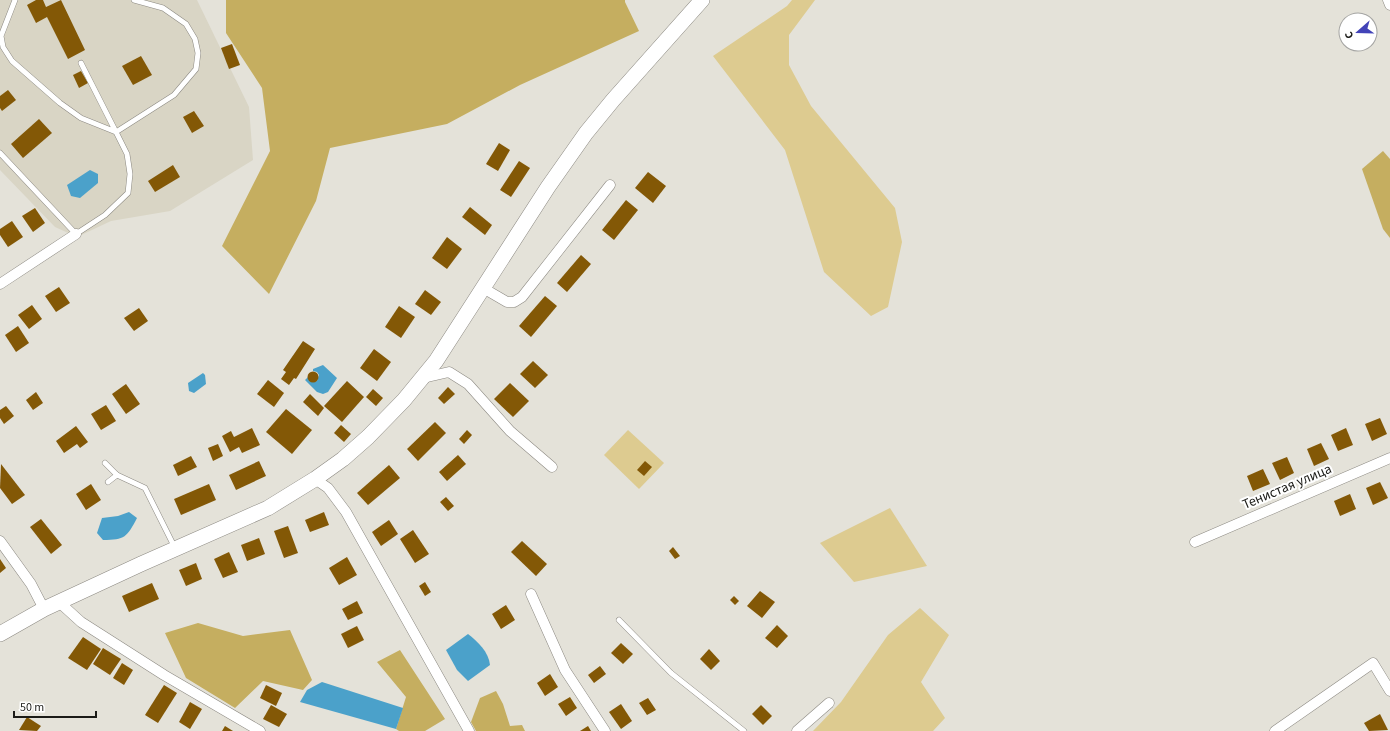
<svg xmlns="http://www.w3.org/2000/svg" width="1390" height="731" font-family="'Source Sans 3',sans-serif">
	<rect width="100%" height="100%" fill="#e4e2d9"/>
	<path fill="#d9d5c5" d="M0 0H197L249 107 253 160 170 211 111 221 77 237 55 227 0 170Z"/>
	<g fill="#ddcb90">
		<path d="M792 0H815L789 35V65L811 106 895 208 902 242 888 307 871 316 824 272 785 150 713 56 787 6Z"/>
		<path d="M628 430 664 463 639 489 604 455Z"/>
		<path d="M890 508 927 566 854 582 820 543Z"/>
		<path d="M920 608 949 635 921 682 945 718 933 731H813L841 702 888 635Z"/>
	</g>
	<g fill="#c5ae60">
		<path d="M226 0H625V2L639 31 520 85 447 124 330 148 316 201 269 294 222 246 270 151 262 88 226 33Z"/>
		<path d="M1383 151 1390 159V238L1383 229 1362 169Z"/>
		<path d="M198 623 243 636 290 630 312 680 303 690 263 681 235 708 186 678 165 633Z"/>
		<path d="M400 650 445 719 425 731H399L396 729 406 697 377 662Z"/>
		<path d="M496 691 503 704 510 726 522 725 525 731H476L471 722 480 698Z"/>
	</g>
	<g fill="#4ba1ca">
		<path d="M90 170 98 174V183L80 198 71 196 67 185Z"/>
		<path d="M323 365 337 378 328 392 323 394 317 392 305 380 308 377 309 380 312 382 317 381 319 375 317 372 313 371V369Z"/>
		<path d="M203 373 205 375 206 384 194 393 189 391 188 383Z"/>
		<path d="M129 512 137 518C127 537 125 540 103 540L97 533 102 518 118 516Z"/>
		<path d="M468 634C477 641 489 652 490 665L468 681 457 670 446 650Z"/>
		<path d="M322 682 403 708 396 729 300 702 307 690Z"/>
	</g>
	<g fill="#835806">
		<path d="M36 0H43L46 7 61 0 85 50 68 59 47 17 36 23 27 5Z"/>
		<path d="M232 44 240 65 229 69 221 48Z"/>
		<path d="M141 56 152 75 133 85 122 66Z"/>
		<path d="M81 71 88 83 79 88 73 75Z"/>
		<path d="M8 90 16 100 2 111 0 108V96Z"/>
		<path d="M194 111 204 126 192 133 183 117Z"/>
		<path d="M39 119 52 133 23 158 11 144Z"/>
		<path d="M499 143 510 150 498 171 486 164Z"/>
		<path d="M519 161 530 168 511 197 500 190Z"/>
		<path d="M173 165 180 177 155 192 148 181Z"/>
		<path d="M648 172 666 186 653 203 635 188Z"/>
		<path d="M626 200 638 210 614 240 602 230Z"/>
		<path d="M470 207 492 225 485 235 462 217Z"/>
		<path d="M35 208 45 223 33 232 22 216Z"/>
		<path d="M12 221 23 237 8 247 0 235V229Z"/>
		<path d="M447 237 462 249 447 269 432 258Z"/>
		<path d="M581 255 591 264 567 292 557 283Z"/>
		<path d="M59 287 70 303 56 312 45 296Z"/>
		<path d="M425 290 441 302 431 315 415 304Z"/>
		<path d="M545 296 557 306 531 337 519 326Z"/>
		<path d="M32 305 42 319 29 329 18 315Z"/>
		<path d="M399 306 415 317 401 338 385 327Z"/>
		<path d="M139 308 148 321 134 331 124 318Z"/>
		<path d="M18 326 29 343 16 352 5 335Z"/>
		<path d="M303 341 315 349 296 379 294 378 289 385 281 379 286 372 283 370Z"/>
		<path d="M374 349 391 362 377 381 360 368Z"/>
		<path d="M533 361 548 375 535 388 520 374Z"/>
		<circle cx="313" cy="377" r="5.5"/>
		<path d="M268 380 284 393 274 407 257 394Z"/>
		<path d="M347 381 364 397 342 422 324 406Z"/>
		<path d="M510 383 529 401 513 417 494 399Z"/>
		<path d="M126 384 140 404 126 414 112 394Z"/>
		<path d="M448 387 455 394 444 404 438 398Z"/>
		<path d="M373 389 383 398 376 406 366 397Z"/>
		<path d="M36 392 43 403 33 410 26 400Z"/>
		<path d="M310 394 324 408 318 416 303 402Z"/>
		<path d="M106 405 116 421 101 430 91 414Z"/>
		<path d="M6 406 14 416 4 424 0 418V410Z"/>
		<path d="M286 409 312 430 292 454 266 432Z"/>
		<path d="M1380 418 1387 434 1372 441 1365 424Z"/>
		<path d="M435 422 446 433 418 461 407 449Z"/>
		<path d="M341 425 351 434 344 442 334 433Z"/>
		<path d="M76 426 88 442 80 448 77 444 64 453 56 441Z"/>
		<path d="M252 428 260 445 242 453 239 447 230 452 222 436 231 431 234 437Z"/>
		<path d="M1346 428 1353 445 1338 451 1331 435Z"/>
		<path d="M467 430 472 435 464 444 459 439Z"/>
		<path d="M1321 443 1329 459 1314 466 1307 449Z"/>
		<path d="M218 444 223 456 213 461 208 448Z"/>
		<path d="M458 455 466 464 447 481 439 472Z"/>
		<path d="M191 456 197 467 178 476 173 465Z"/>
		<path d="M1287 457 1294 473 1280 480 1272 463Z"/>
		<path d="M259 461 266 476 236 490 229 475Z"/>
		<path d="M645 461 652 467 644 476 637 470Z"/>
		<path d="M1 464 25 495 12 504 0 488Z"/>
		<path d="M389 465 400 478 368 505 357 493Z"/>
		<path d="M1263 469 1270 484 1253 491 1247 476Z"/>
		<path d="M1380 482 1388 498 1373 505 1366 488Z"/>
		<path d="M91 484 101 500 86 510 76 494Z"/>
		<path d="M209 484 216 500 181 515 174 499Z"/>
		<path d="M1350 494 1356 509 1340 516 1334 501Z"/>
		<path d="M446 497 454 506 448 511 440 502Z"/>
		<path d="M324 512 329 525 310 532 305 520Z"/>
		<path d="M41 519 62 545 51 554 30 527Z"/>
		<path d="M389 520 398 534 381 546 372 532Z"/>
		<path d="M288 526 298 553 284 558 274 531Z"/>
		<path d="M413 530 429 554 415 563 400 539Z"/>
		<path d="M259 538 265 554 247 561 241 545Z"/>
		<path d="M522 541 547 564 536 576 511 552Z"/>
		<path d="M673 547 680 556 675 559 669 551Z"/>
		<path d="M229 552 238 572 223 578 214 559Z"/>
		<path d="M347 557 357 575 339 585 329 568Z"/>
		<path d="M0 559 6 568 0 573Z"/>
		<path d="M196 563 202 579 186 586 179 570Z"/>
		<path d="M425 582 431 592 425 596 419 586Z"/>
		<path d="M152 583 159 599 129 612 122 596Z"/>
		<path d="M760 591 775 602 762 618 747 606Z"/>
		<path d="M734 596 739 601 735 605 730 600Z"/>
		<path d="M357 601 363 613 348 620 342 609Z"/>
		<path d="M506 605 515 620 501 629 492 614Z"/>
		<path d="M777 625 788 636 777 648 765 638Z"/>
		<path d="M357 626 364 640 348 648 341 634Z"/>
		<path d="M83 637 101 649 87 670 68 658Z"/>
		<path d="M621 643 633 654 623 664 611 653Z"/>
		<path d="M103 648 121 659 110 675 93 664Z"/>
		<path d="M709 649 720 661 711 670 700 659Z"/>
		<path d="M122 663 133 670 124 685 113 678Z"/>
		<path d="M600 666 606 674 594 683 588 675Z"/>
		<path d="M550 674 558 687 545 696 537 683Z"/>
		<path d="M164 685 177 693 158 723 145 715Z"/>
		<path d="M266 685 282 693 276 706 260 698Z"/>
		<path d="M570 697 577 708 566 716 558 704Z"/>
		<path d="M648 698 656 710 647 715 639 703Z"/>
		<path d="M190 702 202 709 190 729 179 722Z"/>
		<path d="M621 704 632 721 621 729 609 712Z"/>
		<path d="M271 705 287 714 279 727 263 719Z"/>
		<path d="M761 705 772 716 763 725 752 714Z"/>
		<path d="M1380 714 1388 730 1369 731 1364 723Z"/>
		<path d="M27 717 41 726 37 731 19 730Z"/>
		<path d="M225 726 233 731H222Z"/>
		<path d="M588 726 591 731H580Z"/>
	</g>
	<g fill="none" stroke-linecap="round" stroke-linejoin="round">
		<defs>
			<g id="lane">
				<path d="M15 0 1 36 3 47 12 61 60 103 81 118 116 132 81 63"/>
				<path d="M0 153 76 234 105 215 128 193 130 174 127 154 116 132 174 95 196 69 198 53 195 39 186 24 163 8 134 0"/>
				<path d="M105 463 117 475 145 488 175 548"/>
				<path d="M108 482 117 475"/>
				<path d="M619 620 671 673 744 731"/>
			</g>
			<g id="street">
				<path d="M1388 0 1390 5"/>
				<path d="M0 284 76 234"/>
				<path d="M483 288 507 302H514L522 297 610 185"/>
				<path d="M423 378 449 372 468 384 510 431 552 467"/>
				<path d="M315 479 328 488 346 512 469 731"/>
				<path d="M0 541 31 584 44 609"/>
				<path d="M1195 542 1390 458"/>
				<path d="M531 594 565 670 605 731"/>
				<path d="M59 602 81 622 164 675 260 731"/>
				<path d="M797 731 829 703"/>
				<path d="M1275 731 1373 663 1390 691"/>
			</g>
			<path id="primary" d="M0 634 44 609 141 564 268 508 315 479 343 459 368 437 404 400 436 361 548 187 586 133 613 100 702 0"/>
		</defs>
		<use href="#lane" stroke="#8c8982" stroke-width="6"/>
		<use href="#street" stroke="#8c8982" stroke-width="11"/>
		<use href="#primary" stroke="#8c8982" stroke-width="16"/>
		<use href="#lane" stroke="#fff" stroke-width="5"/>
		<use href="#street" stroke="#fff" stroke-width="10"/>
		<use href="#primary" stroke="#fff" stroke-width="15"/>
	</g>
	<g text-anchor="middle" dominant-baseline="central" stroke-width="4" stroke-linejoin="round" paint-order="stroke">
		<g font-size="14" fill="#1b1b17" stroke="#fff">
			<text transform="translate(1287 487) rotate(-23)">Тенистая улица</text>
		</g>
	</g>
	<g transform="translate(1358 32) rotate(250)"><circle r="19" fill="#ffffff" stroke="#a4a4a2"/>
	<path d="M0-3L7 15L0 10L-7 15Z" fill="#4243b8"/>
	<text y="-6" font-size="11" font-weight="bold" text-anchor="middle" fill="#1b1b17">С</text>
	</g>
	<path d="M14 711v6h82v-6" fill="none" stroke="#1b1b17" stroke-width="2"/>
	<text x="20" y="711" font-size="12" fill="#1b1b17" stroke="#ffffff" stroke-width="3" paint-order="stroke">50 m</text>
</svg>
